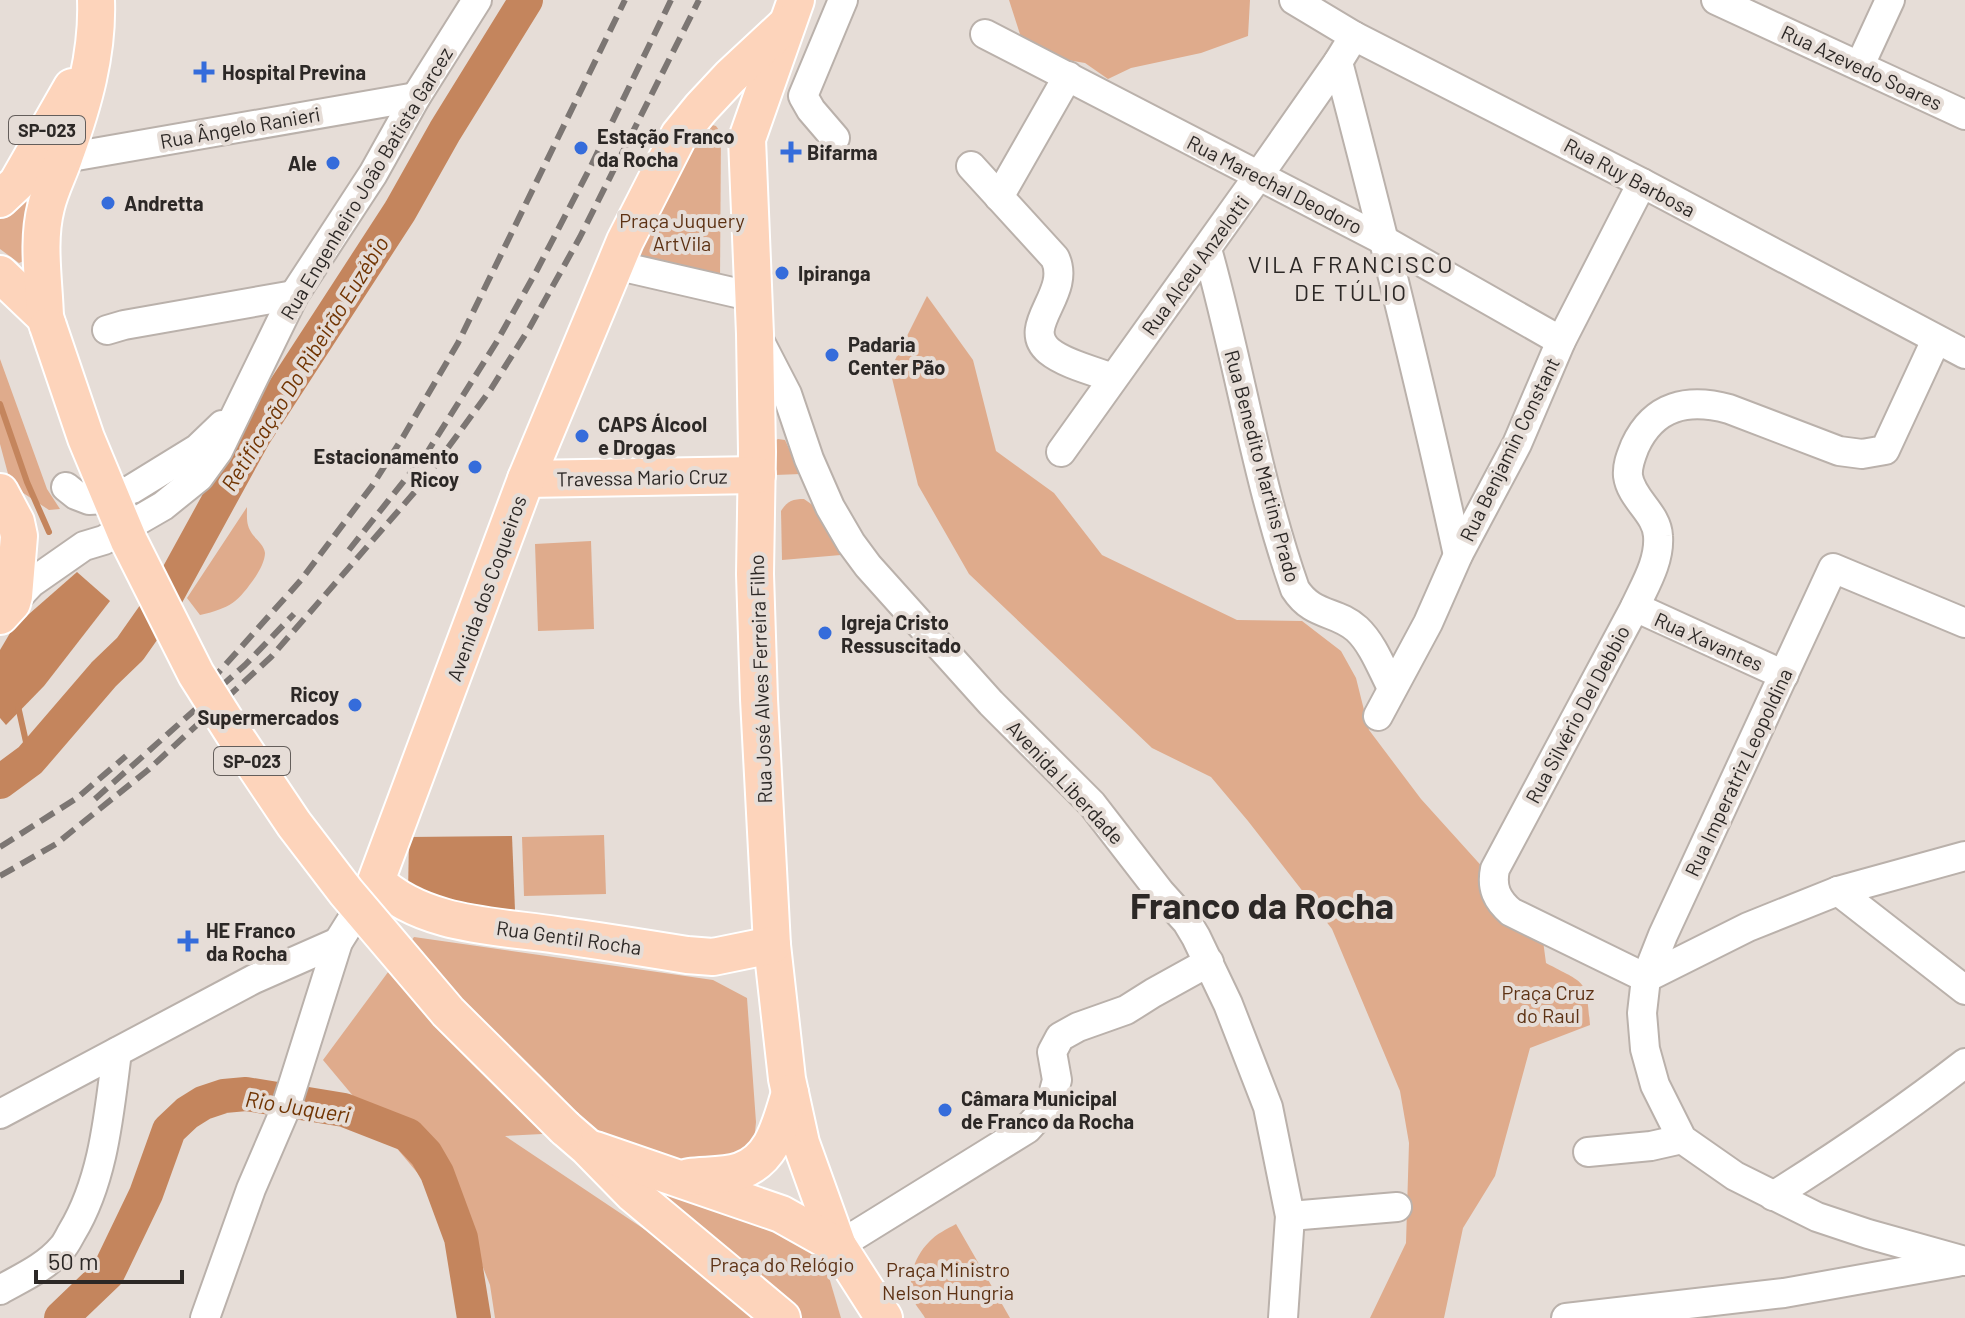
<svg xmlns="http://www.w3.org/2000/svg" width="1965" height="1318" font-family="Barlow,sans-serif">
	<rect width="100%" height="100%" fill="#e6ddd7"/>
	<g fill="#dfab8c">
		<path d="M1009 0H1250L1248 36 1201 53 1131 68 1108 79 1085 63 1026 53Z"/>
		<path d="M705 123 716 126 721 133 720 281 622 258Z"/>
		<path d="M19 200 27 202 28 259 19 263 0 249V213Z"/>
		<path d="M927 296 973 360 996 451 1054 493 1102 555 1237 620 1302 621 1341 651 1356 678 1369 730 1421 799 1542 933 1546 963C1587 985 1586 978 1590 1025L1530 1048 1495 1176 1463 1228 1444 1318H1370L1406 1243 1409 1143 1400 1091 1332 929 1248 821 1211 777 1152 748 969 574 918 485 890 370Z"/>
		<path d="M0 359 47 489 60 509 49 510 11 485 0 444Z"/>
		<path d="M778 439 785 440 801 474 775 475 774 441Z"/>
		<path d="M804 499 814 506 841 555 782 560 781 511C787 501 793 499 804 499Z"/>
		<path d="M247 507C247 516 246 524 251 532 255 539 264 544 265 553 265 560 260 570 256 576 238 602 231 608 200 615L187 598Z"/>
		<path d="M591 541 594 629 538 631 535 544Z"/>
		<path d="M604 835 606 894 524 896 522 837Z"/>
		<path d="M414 937 713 980 747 998 756 1122 754 1143 746 1152 699 1163 651 1157 601 1131 505 1136 777 1318H495L490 1285 471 1237 323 1060Z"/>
		<path d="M639 1178 812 1246 826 1267 841 1318H795Z"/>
		<path d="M956 1224 1010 1318H925C921 1311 914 1304 912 1296 908 1276 915 1256 929 1242 936 1234 947 1229 956 1224Z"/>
	</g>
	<g fill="#c4855d">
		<path d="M77 572 110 601 44 686 6 725 0 718V650L13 628Z"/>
		<path d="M512 836 515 910 455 906 408 895 409 837Z"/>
	</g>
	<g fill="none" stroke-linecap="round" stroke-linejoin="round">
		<g stroke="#c4855d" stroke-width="6">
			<path d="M0 404 27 482 49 532"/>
			<path d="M18 706 30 760"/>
		</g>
		<g stroke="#c4855d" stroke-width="34">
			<path d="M0 782 30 760 104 674 130 649 163 602 254 436 400 211 445 131 526 0"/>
			<path d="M61 1318 108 1273 146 1194 169 1130 187 1113 203 1103 224 1096 246 1094 344 1110 408 1135 426 1154 437 1173 461 1238 474 1318"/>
		</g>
		<defs>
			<g id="minor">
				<path d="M1294 0 1354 36 1642 183 1965 354"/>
				<path d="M1716 0 1965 115"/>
				<path d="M985 34 1385 241 1561 341"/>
				<path d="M1338 62C1381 226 1422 390 1458 555"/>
				<path d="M1860 65 1890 0"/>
				<path d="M835 138 811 110 803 96 843 0"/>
				<path d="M65 158 416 97"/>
				<path d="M971 166 1055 258C1072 294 1019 326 1049 351 1065 364 1094 371 1113 378"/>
				<path d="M999 197 1068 76"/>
				<path d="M1207 249C1239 362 1256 478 1295 589 1313 617 1336 610 1357 629 1373 644 1382 669 1392 688"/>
				<path d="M615 265 754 297"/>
				<path d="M107 330 124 325 294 295"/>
				<path d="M757 336 787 394 809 459 830 507 851 543 868 566 991 703 1092 804 1160 892 1187 922 1196 937 1228 1004 1268 1107 1290 1216 1283 1318"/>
				<path d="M1061 452 1259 175 1338 62 1354 36"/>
				<path d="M66 487 76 495 89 500 106 499 132 489 197 449 222 425"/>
				<path d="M12 603 31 583 84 546 104 540 163 506 199 477 218 451 294 295 373 174 416 97 477 0"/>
				<path d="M1635 607 1784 675"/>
				<path d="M1965 623 1833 568 1663 935 1646 978 1642 1013 1645 1049 1655 1085 1682 1139 1735 1176 1817 1217 1868 1234 1965 1261"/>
				<path d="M1378 716 1428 623 1458 555 1517 444 1561 341 1642 183"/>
				<path d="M1838 891 1965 990"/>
				<path d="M1646 978 1511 912C1497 900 1491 888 1495 869L1635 607C1645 585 1660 561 1658 536 1657 513 1631 499 1628 476 1627 465 1631 456 1635 446 1654 405 1688 398 1729 409L1839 451 1862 454 1885 450 1936 340"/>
				<path d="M1646 978 1748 927 1838 891 1965 856"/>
				<path d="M0 1114 254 979 338 942"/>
				<path d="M1588 1152 1651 1146 1682 1139"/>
				<path d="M1773 1196C1840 1154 1903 1111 1965 1063"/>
				<path d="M1290 1216 1397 1207"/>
				<path d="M838 1246 1027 1129 1047 1107 1053 1095 1057 1080 1052 1052 1060 1037 1078 1027 1126 1010 1153 993 1209 962"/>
				<path d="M0 1290C21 1278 46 1267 62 1248 66 1244 69 1237 72 1232 104 1179 109 1113 117 1052"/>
				<path d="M205 1318 251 1189 285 1110 338 942 370 891"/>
				<path d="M1566 1318 1784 1293 1957 1262"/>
			</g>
			<g id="major">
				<path d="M796 0 747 139 755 334 757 452 755 574 759 699 772 945 787 1079 801 1143 838 1246 884 1318"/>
				<path d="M0 199 17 183 72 87"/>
				<path d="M0 274 45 317"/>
				<path d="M48 326 45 317C44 281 37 242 46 207 50 189 59 173 65 155 83 105 98 54 96 0"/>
				<path d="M526 479 757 475"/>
				<path d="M0 492 16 522 19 536 14 596 12 603 0 616"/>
				<path d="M772 945 713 957 687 955C644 948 601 941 557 935 496 926 423 926 376 881L526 479 625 241 679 135 701 108 730 77 787 24"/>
				<path d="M565 1128 587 1147 633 1194 782 1318"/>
				<path d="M595 1150 781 1214 838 1246"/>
				<path d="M689 1177C705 1175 725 1176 740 1171 774 1159 780 1124 790 1093"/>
			</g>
		</defs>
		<use href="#minor" stroke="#bab1ab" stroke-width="32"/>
		<use href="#major" stroke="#fff" stroke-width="40"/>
		<use href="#minor" stroke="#fff" stroke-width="28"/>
		<use href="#major" stroke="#fdd4bb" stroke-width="36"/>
		<g stroke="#7c7673" stroke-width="6" stroke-dasharray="16 8" stroke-linecap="butt">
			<path d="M349 550 428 451 496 343 537 270 591 166 671 0"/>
			<path d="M210 682 301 580 372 486 403 437 458 343 625 0"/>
			<path d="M95 799 245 665 294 614"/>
			<path d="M0 847 77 798 126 756"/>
			<path d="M0 876 56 844 148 770 271 657 420 486 491 389 530 327 580 237 699 0"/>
		</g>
		<defs>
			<path id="major-bridge" d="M48 326 86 438 129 541 196 674 239 742 294 824 346 892 448 1012 565 1128"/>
		</defs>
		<use href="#major-bridge" stroke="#fff" stroke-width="40" stroke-linecap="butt"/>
		<use href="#major-bridge" stroke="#fdd4bb" stroke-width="36"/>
	</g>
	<g fill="#356cdb" stroke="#e6ddd7" stroke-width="3">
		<path d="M200 60h8v8h8v8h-8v8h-8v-8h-8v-8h8z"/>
		<circle cx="581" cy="148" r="8"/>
		<path d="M787 140h8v8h8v8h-8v8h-8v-8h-8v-8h8z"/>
		<circle cx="333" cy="163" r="8"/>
		<circle cx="108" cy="203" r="8"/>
		<circle cx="782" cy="273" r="8"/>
		<circle cx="832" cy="355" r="8"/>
		<circle cx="582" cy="436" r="8"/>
		<circle cx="475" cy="467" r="8"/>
		<circle cx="825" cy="633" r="8"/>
		<circle cx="355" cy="705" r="8"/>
		<path d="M184 929h8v8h8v8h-8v8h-8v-8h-8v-8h8z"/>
		<circle cx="945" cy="1110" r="8"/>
	</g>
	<g text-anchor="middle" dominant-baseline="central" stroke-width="8" stroke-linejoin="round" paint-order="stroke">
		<g fill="#e6ddd7" stroke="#645e5b" stroke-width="2">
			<rect x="9" y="116" width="76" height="28" rx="6"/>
			<rect x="214" y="747" width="76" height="28" rx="6"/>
		</g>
		<g font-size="18" font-weight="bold" fill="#2c2826">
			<text x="47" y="130">SP-023</text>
			<text x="252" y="761">SP-023</text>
		</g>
		<g font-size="20" fill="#2c2826" stroke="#e6ddd7">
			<text transform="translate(1862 67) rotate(25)">Rua Azevedo Soares</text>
			<text transform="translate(240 127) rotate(-10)">Rua Ângelo Ranieri</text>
			<text transform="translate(1630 177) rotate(28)">Rua Ruy Barbosa</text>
			<text transform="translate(366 183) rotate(-59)">Rua Engenheiro João Batista Garcez</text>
			<text transform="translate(1275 184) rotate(27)">Rua Marechal Deodoro</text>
			<text transform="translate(1195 265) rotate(-54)">Rua Alceu Anzelotti</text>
			<text transform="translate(1509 449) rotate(-64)">Rua Benjamin Constant</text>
			<text transform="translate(1263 466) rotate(75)">Rua Benedito Martins Prado</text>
			<text transform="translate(642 477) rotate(-1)">Travessa Mario Cruz</text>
			<text transform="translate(486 588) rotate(-70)">Avenida dos Coqueiros</text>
			<text transform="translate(1709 641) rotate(24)">Rua Xavantes</text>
			<text transform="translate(760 679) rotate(-92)">Rua José Alves Ferreira Filho</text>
			<text transform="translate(1577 714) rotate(-62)">Rua Silvério Del Debbio</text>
			<text transform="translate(1738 772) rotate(-65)">Rua Imperatriz Leopoldina</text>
			<text transform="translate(1066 782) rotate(47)">Avenida Liberdade</text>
			<text transform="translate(569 937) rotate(8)">Rua Gentil Rocha</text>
		</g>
		<g font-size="20" font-weight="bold" fill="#2c2826" stroke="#e6ddd7" text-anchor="start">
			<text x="222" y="72">Hospital Previna</text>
			<text x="597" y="136">Estação Franco<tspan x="597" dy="23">da Rocha</tspan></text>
			<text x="807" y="152">Bifarma</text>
			<text x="317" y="163" text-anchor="end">Ale</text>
			<text x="124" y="203">Andretta</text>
			<text x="798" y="273">Ipiranga</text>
			<text x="848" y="344">Padaria<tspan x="848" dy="23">Center Pão</tspan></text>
			<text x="598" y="424">CAPS Álcool<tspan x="598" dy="23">e Drogas</tspan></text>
			<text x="459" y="456" text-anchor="end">Estacionamento<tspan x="459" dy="23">Ricoy</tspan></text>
			<text x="841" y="622">Igreja Cristo<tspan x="841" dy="23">Ressuscitado</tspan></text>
			<text x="339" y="694" text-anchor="end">Ricoy<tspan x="339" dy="23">Supermercados</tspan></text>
			<text x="206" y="930">HE Franco<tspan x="206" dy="23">da Rocha</tspan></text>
			<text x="961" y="1098">Câmara Municipal<tspan x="961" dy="23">de Franco da Rocha</tspan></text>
		</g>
		<g font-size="20" fill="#5d3214" stroke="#e6ddd7">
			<text x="682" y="220">Praça Juquery<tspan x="682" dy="23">ArtVila</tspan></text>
			<text x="1548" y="992">Praça Cruz<tspan x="1548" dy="23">do Raul</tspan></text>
			<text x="782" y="1264">Praça do Relógio</text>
			<text x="948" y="1269">Praça Ministro<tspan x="948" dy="23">Nelson Hungria</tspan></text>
		</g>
		<g font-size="22" font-style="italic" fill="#703402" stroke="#e6ddd7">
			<text transform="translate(304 363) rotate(-58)">Retificação Do Ribeirão Euzébio</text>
			<text transform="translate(298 1106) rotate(9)">Rio Juqueri</text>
		</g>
		<g font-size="24" letter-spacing="2" fill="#2c2826" stroke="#e6ddd7">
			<text x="1351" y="263">VILA FRANCISCO<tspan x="1351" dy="28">DE TÚLIO</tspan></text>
		</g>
		<g font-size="36" font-weight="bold" fill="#2c2826" stroke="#e6ddd7">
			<text x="1262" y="904">Franco da Rocha</text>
		</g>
	</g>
	<path d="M36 1270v12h146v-12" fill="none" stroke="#2c2826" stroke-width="4"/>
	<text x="48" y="1270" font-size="24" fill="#2c2826" stroke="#e6ddd7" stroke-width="6" paint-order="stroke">50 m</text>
</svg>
